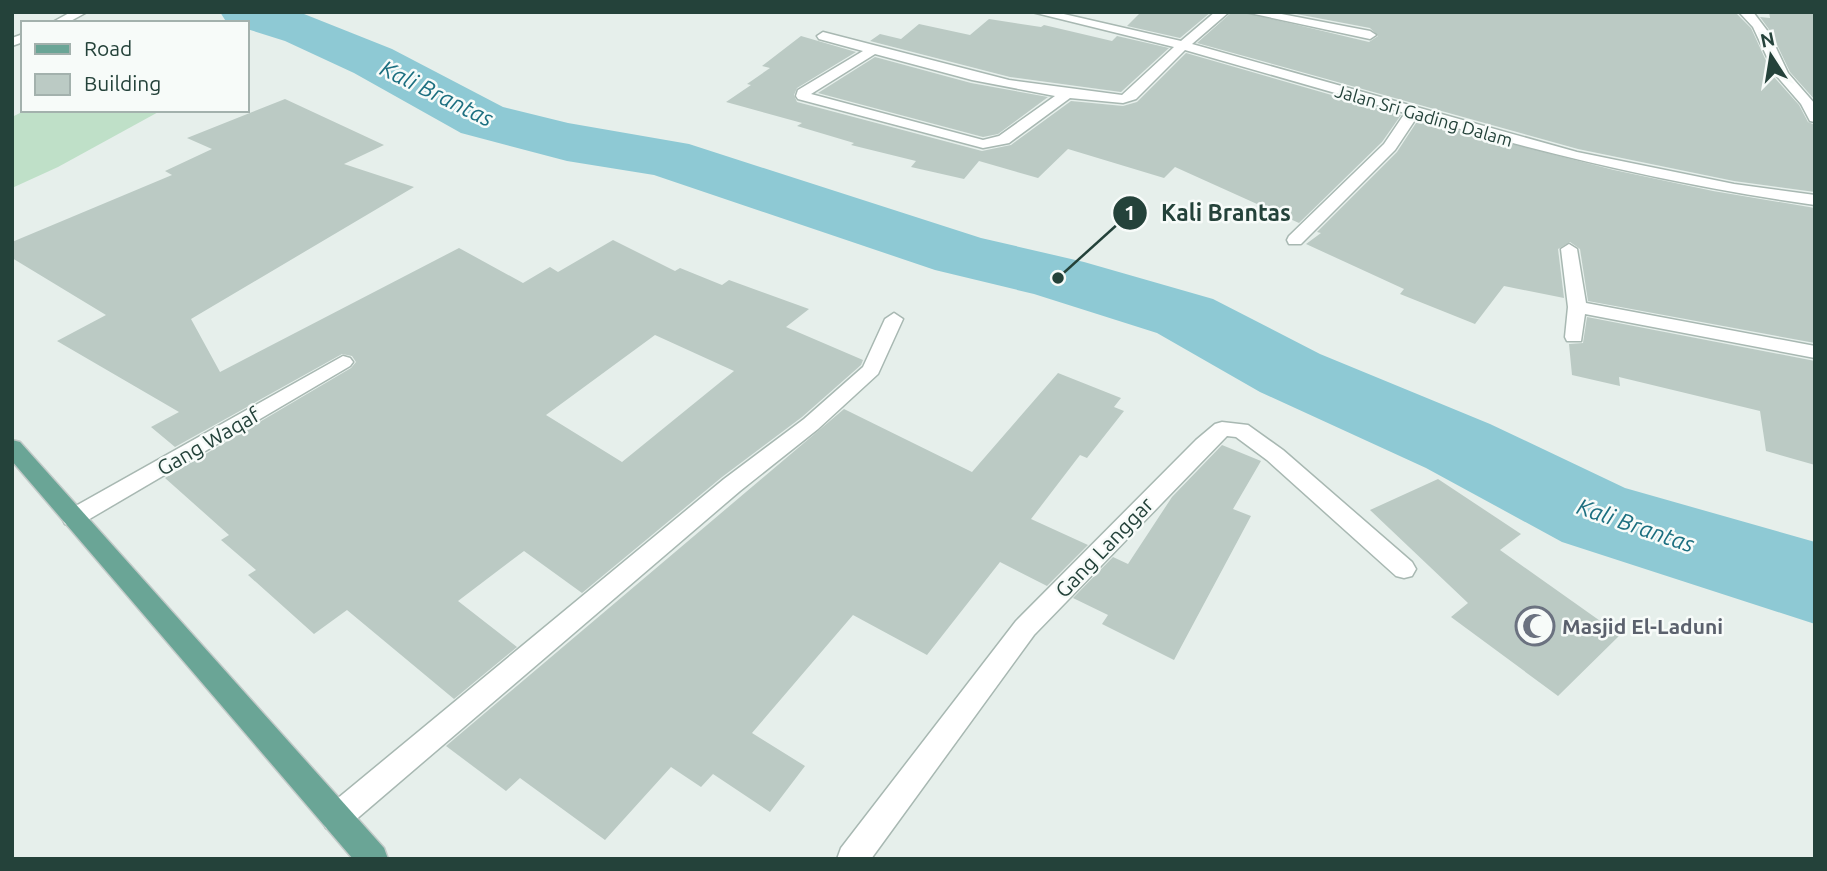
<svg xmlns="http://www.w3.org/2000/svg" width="1827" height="871" font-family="Ubuntu,sans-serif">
	<rect width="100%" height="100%" fill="#e6efeb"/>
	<path fill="#bfe0c8" d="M26 110H162L58 167 12 188V117Z"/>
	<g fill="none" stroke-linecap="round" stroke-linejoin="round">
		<path fill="#8ec9d4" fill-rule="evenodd" d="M220 12H299L392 49 503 107 568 123 689 144 981 238 1084 262 1213 299 1320 354 1490 424 1625 488 1815 542V624L1562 542 1426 468 1260 392 1157 333 1034 294 935 270 654 175 567 161 461 133 354 73 285 41 247 29V23H227Z"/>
	</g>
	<g fill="#bbcac4" fill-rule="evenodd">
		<path d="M1141 12H1211L1180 38 1127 26Z"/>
		<path d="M1232 12H1243L1369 42 1378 36 1370 28 1286 12 1737 14 1751 28 1773 76 1799 105 1808 122 1815 125V192L1734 181 1578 149 1197 43Z"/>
		<path d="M1769 12H1815V100L1790 72 1771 32 1760 17 1770 18Z"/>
		<path d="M989 19 1041 27 1044 25 1112 41 1117 36 1169 48 1121 92 1010 77 870 41 880 34 901 39 919 24 970 35Z"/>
		<path d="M801 36 856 52 797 88 794 95 797 102 982 151 1011 145 1071 101 1123 106 1137 102 1186 53 1401 115 1382 142 1299 223 1175 167 1164 178 1068 149 1038 178 979 161 964 179 911 167 916 161 851 145 854 143 797 126 802 123 726 102 751 85 747 84 770 68 762 66Z"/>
		<path d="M875 57 971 83 1048 97 998 134 983 137 818 93Z"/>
		<path d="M285 99 384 145 344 164 414 187 191 319 220 372 459 248 523 283 550 267 558 272 613 240 675 271 680 268 722 285 729 280 809 309 786 327 863 360 861 365 802 417 722 477 582 593 524 551 458 601 517 647 454 699 347 610 314 634 248 575 256 570 221 540 229 535 165 478 351 368 356 362 352 356 342 354 175 447 151 427 179 412 57 341 106 315 12 258V242L172 175 165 171 212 149 187 138ZM655 335 734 371 622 462 546 415Z"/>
		<path d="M1418 120 1614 170 1713 191 1815 208V343L1588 301 1580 249 1570 242 1558 249 1564 298 1504 286 1475 324 1400 294 1404 289 1306 244 1321 233 1317 232 1397 152Z"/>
		<path d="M1587 317 1815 361V465L1766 451 1760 411 1619 377 1620 386 1572 375 1569 344 1583 343Z"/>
		<path d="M1058 373 1121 398 1114 407 1124 411 1087 458 1080 455 1031 519 1088 545 1047 586 1000 562 927 655 853 615 752 733 805 766 770 812 713 774 701 787 671 767 605 840 520 778 506 791 446 746 844 409 972 472Z"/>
		<path d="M1222 445 1261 461 1233 509 1251 516 1174 660 1102 624 1108 615 1073 598 1113 557 1128 564 1172 497Z"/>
		<path d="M1438 479 1521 534 1500 550 1620 635 1558 696 1451 617 1468 603 1370 510Z"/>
	</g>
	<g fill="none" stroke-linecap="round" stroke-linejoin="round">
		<defs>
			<g id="minor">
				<path d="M71 12H87L67 23H51Z"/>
				<path d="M1032 12H1055L1181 41 1215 12H1229L1192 44 1577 152 1734 184 1815 195V205C1679 186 1548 154 1417 117L1395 150 1301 244H1289L1287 240 1289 236 1384 144 1405 113 1185 50 1136 99 1123 103 1070 98 1009 143 983 148 798 99 796 96 798 90 863 51 819 39 817 36 823 32 1009 80 1122 95 1174 47ZM875 54 972 80 1055 96 999 136 983 140 811 94Z"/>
				<path d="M1245 12H1271L1370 31 1376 35 1370 39Z"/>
				<path d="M1739 12H1753L1769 33 1788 73 1815 104V122L1810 121 1801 104 1775 74 1753 27Z"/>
				<path d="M23 34V42L12 46V38Z"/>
				<path d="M1569 244 1577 249 1586 303 1815 346V358L1585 314 1581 341H1567L1565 337 1568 307 1561 249Z"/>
				<path d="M894 313 903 319 878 374 818 429 740 491 346 828 336 832 326 828 321 818 326 808 724 479 804 419 863 367 885 319Z"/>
				<path d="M343 356 350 358 353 362 350 366 81 524 73 527 65 524 62 518 65 512Z"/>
				<path d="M1222 422 1248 425 1283 450 1412 562 1416 569 1412 576 1404 578 1396 576 1267 460 1236 437 1227 436 1034 635 871 859H837L841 848 1016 621 1196 440 1215 424Z"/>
			</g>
			<path id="major" d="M12 440 20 442 384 848 388 859H353L12 461Z"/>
		</defs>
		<use href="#minor" stroke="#a8b8b2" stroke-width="3"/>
		<use href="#major" stroke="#c2cac8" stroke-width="3"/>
		<use href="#minor" fill="#fff" fill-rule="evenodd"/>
		<use href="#major" fill="#6aa596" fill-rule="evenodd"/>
	</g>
	<defs>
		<symbol id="mosque-ring" viewBox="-11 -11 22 22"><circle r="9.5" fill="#f7fbf9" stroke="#6b7280" stroke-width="1.5"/><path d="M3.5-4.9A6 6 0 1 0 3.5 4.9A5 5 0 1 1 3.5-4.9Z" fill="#6b7280"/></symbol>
	</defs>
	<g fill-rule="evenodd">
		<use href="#mosque-ring" x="1513" y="604" width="44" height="44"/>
	</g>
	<g text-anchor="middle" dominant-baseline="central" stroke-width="5" stroke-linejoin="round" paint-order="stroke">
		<g font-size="18" fill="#24423a" stroke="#f7fbf9">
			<text transform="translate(1424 115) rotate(16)">Jalan Sri Gading Dalam</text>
		</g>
		<g font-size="21" fill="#24423a" stroke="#f7fbf9">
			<text transform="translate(208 441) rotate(-30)">Gang Waqaf</text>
			<text transform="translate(1104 547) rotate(-46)">Gang Langgar</text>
		</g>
		<g font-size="21" font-weight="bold" fill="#5b616d" stroke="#f7fbf9" text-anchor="start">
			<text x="1562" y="626">Masjid El-Laduni</text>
		</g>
		<g font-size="23" font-style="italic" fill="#1c6f80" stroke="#f7fbf9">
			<text transform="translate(437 93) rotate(26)">Kali Brantas</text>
			<text transform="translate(1636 525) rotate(19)">Kali Brantas</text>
		</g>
	</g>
	<path fill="none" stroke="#24423a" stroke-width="2.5" d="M1058 278L1130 213"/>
	<g fill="#24423a" stroke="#f7fbf9" stroke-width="2.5">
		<circle cx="1058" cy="278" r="7"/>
		<circle cx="1130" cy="213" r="18"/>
	</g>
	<g font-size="21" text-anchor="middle" font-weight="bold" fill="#fff">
		<text x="1130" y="220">1</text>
	</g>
	<g font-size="23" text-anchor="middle" font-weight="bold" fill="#24423a" stroke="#f7fbf9" stroke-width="5" stroke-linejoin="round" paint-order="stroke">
		<text x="1226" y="221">Kali Brantas</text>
	</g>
	<rect width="1827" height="871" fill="none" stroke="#24423a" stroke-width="28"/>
	<rect x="21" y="21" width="228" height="91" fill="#f7fbf9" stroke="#a3b1ad" stroke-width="2"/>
	<rect x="35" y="44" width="35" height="10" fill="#6aa596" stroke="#a3b1ad" stroke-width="2"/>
	<text x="84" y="56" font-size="21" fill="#24423a">Road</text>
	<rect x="35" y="74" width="35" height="21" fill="#bbcac4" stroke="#a3b1ad" stroke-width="2"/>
	<text x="84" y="91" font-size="21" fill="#24423a">Building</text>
	<g transform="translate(1771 56) rotate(348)" stroke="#f7fbf9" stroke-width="5" paint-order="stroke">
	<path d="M0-5L12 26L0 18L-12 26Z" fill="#24423a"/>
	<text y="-10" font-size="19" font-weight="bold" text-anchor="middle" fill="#24423a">N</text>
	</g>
</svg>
